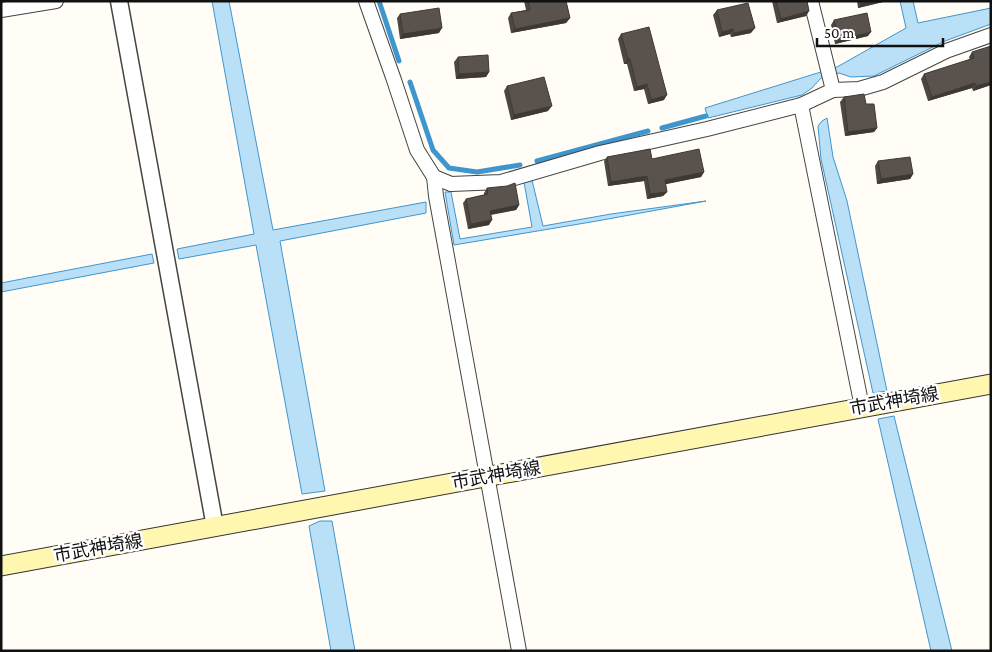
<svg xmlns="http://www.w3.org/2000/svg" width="992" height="652" font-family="'Crimson Pro','Noto Sans JP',serif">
	<rect width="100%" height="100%" fill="#fffdf5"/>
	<g fill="#b9e0f7" stroke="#3f96cf">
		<path d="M212 1H229L273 230 426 202V213L280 241 325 491 302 494 256 245 179 259 177 249 254 234Z"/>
		<path d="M900 1H913L918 23 991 8V24L945 41 874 76 851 77 839 73 821 78 812 88 802 95 708 118 705 108 837 67 906 28Z"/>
		<path d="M827 118 833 157 847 201 887 391 873 393 821 159 818 126 822 121Z"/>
		<path d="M532 180 543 226 611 214 706 201 597 221 454 245 445 192H451L460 239 532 227 524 182Z"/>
		<path d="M152 254 154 263 1 292V283Z"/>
		<path d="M894 416 952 651H931L878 419Z"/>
		<path d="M320 521H332L355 651H331L309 526Z"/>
	</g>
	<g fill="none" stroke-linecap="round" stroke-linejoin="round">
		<g stroke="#3f96cf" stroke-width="5">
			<path d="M379 1 399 61"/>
			<path d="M410 82 433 150 449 168 477 172 520 165"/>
			<path d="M662 128 706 116"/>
			<path d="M537 161 648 131"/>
		</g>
		<defs>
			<g id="minor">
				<path d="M366 1 394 80 417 150 434 177 436 196 519 651"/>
				<path d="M811 1 833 90 801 105 862 407"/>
				<path d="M1 10 56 1"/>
				<path d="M833 90 859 89 883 82 946 51 991 35"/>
				<path d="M434 177 451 184 501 182 600 153 707 129 801 105"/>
			</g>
			<path id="tertiary" d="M119 1 215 527"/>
			<path id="secondary" d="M1 566 991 384"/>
		</defs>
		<use href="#minor" stroke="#444" stroke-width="16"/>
		<use href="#tertiary" stroke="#444" stroke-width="19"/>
		<use href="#secondary" stroke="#333" stroke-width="21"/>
		<use href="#minor" stroke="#fff" stroke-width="14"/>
		<use href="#tertiary" stroke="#fff" stroke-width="16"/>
		<use href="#secondary" stroke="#fff6b0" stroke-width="19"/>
	</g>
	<g fill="#4d4742">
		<path d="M524 1H566L570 18 566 23 511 33 508 18 511 13 526 10Z"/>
		<path d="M772 1H807L809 11 806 16 777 23Z"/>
		<path d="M857 1H887L858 8Z"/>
		<path d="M717 10 751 33 731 37 730 34 719 37 713 15Z"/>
		<path d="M400 14 439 33 400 39 397 18Z"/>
		<path d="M834 20 868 36 835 44 831 25Z"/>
		<path d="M621 34 664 100 648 104 644 89 634 91 627 64H624L618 39Z"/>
		<path d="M972 52 991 85 973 91 972 88 928 101 921 79 924 74 970 60 969 57Z"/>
		<path d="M458 57 489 72 486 77 456 79 454 62Z"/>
		<path d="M507 86 548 111 511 120 504 91Z"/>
		<path d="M844 97 866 104 877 128 874 132 845 136 840 102Z"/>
		<path d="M607 157 652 159 704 172 701 177 665 184 667 192 663 196 647 199 644 181 608 186 604 161Z"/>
		<path d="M878 161 913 174 910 179 877 184 875 166Z"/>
		<path d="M487 188 519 205 516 210 491 215 489 225 468 229 463 203 466 199 484 195V193Z"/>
	</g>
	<g fill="#3f3936">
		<path d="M871 1H887L858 8 861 4Z"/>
		<path d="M809 11 806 16 777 23 781 19Z"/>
		<path d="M570 18 566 23 511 33 515 29Z"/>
		<path d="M442 28 439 33 400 39 403 34Z"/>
		<path d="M755 28 751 33 731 37 734 33Z"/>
		<path d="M733 29 730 34 719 37 722 32Z"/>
		<path d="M871 32 868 36 835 44 839 40Z"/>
		<path d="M628 59H630L627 64H624Z"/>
		<path d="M489 72 486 77 456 79 459 74Z"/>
		<path d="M991 82V85L973 91 976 86Z"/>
		<path d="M975 83 972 88 928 101 932 97Z"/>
		<path d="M647 84 644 89 634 91 637 87Z"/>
		<path d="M667 95 664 100 648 104 651 100Z"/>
		<path d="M552 106 548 111 511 120 514 115Z"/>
		<path d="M877 128 874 132 845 136 848 132Z"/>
		<path d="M704 172 701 177 662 185 665 180Z"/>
		<path d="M913 174 910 179 877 184 881 179Z"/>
		<path d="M647 176 644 181 608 186 611 182Z"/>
		<path d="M667 192 663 196 647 199 650 194Z"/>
		<path d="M519 205 516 210 487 215 490 211Z"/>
		<path d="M492 220 489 225 468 229 471 224Z"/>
	</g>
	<g fill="#5a524d" stroke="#3f3936">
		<path d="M528 1H566L570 18 515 29 511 13 530 10Z"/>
		<path d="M776 1H807L809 11 781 19Z"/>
		<path d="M861 1H871L861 4Z"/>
		<path d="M748 3 755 28 734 33 733 29 722 32 717 10Z"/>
		<path d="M439 8 442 28 403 34 400 14Z"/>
		<path d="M867 13 871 32 839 40 834 20Z"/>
		<path d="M649 27 667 95 651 100 647 84 637 87 630 59H628L621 34Z"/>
		<path d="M991 46V82L976 86 975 83 932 97 924 74 974 58 972 52Z"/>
		<path d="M488 55 489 72 459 74 458 57Z"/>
		<path d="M544 77 552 106 514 115 507 86Z"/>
		<path d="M864 94 866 104H874L877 128 848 132 844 97Z"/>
		<path d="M650 149 652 159 699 149 704 172 665 180 667 192 650 194 647 176 611 182 607 157Z"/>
		<path d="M910 157 913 174 881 179 878 161Z"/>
		<path d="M515 183 519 205 490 211 492 220 471 224 466 199 488 194 487 188 507 186Z"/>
	</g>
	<g text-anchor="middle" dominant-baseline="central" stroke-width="5" stroke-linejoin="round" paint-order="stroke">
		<g font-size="18" fill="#111" stroke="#fff">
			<text transform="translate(894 401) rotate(-10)">市武神埼線</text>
			<text transform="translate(496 475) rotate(-10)">市武神埼線</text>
			<text transform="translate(98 548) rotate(-10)">市武神埼線</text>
		</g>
	</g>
	<rect width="992" height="652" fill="none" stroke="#111111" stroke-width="5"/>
	<path d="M817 38v8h126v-8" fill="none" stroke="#111111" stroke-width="2.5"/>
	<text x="824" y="38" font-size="15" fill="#111111" stroke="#ffffff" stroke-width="4" paint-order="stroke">50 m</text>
</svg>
